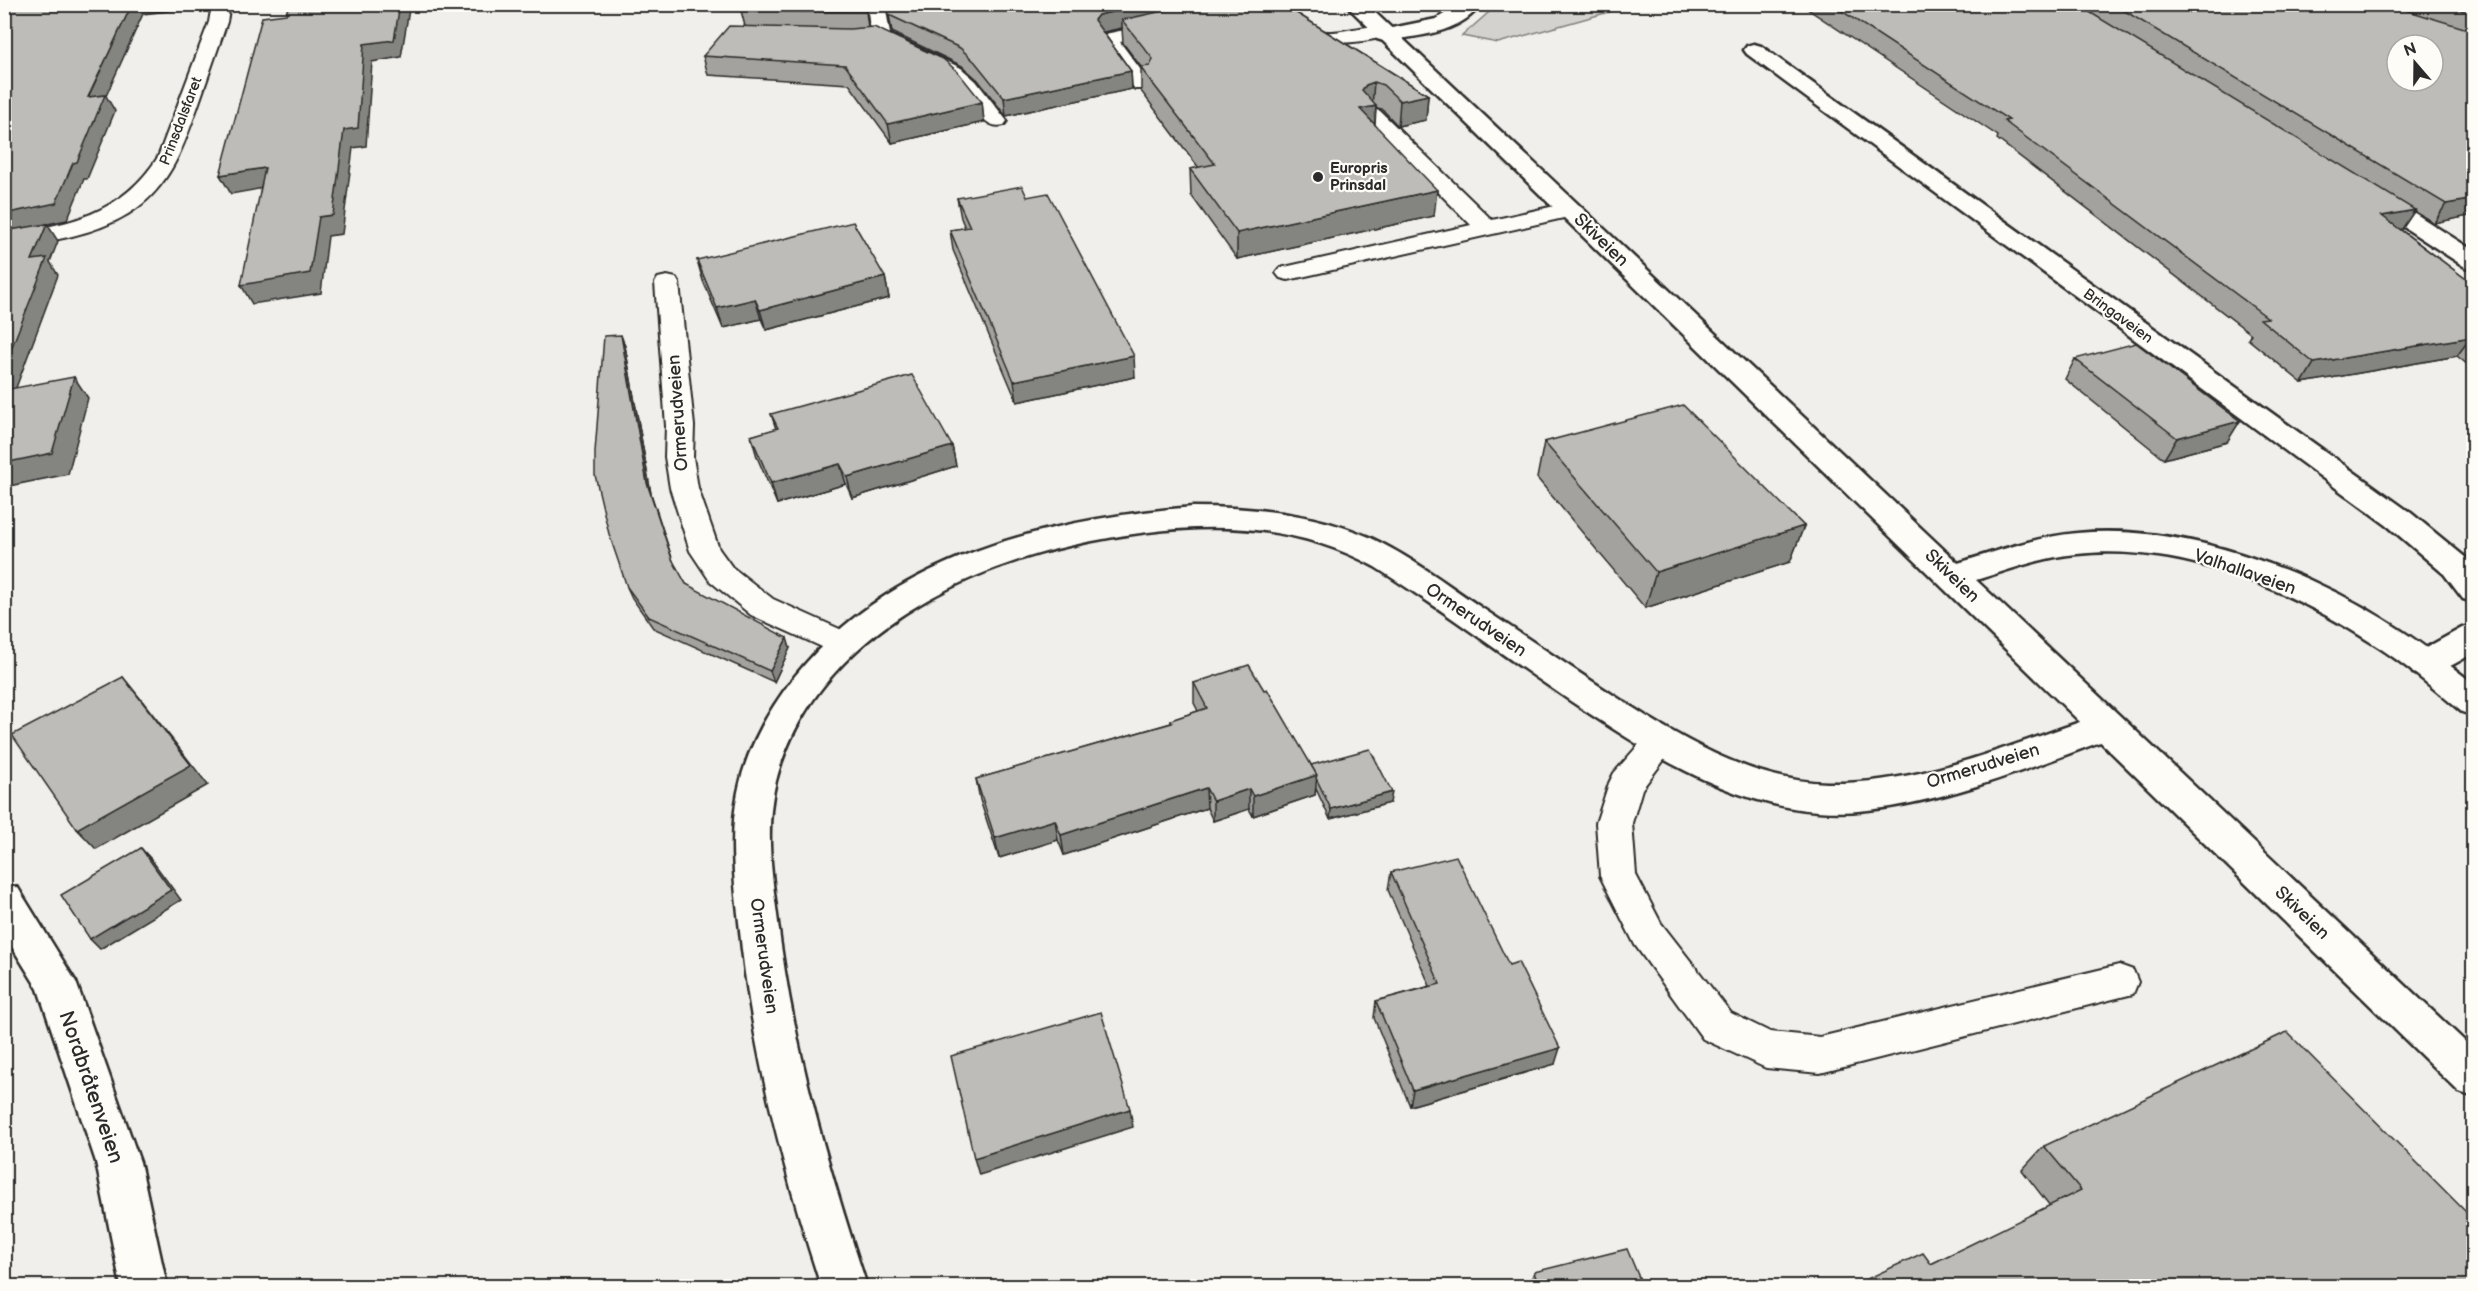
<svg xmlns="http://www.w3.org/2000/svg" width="2478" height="1291" font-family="'Balsamiq Sans',sans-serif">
	<rect width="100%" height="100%" fill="#f0efeb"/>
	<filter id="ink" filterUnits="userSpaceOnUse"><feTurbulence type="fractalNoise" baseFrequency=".0167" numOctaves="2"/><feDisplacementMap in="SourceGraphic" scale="12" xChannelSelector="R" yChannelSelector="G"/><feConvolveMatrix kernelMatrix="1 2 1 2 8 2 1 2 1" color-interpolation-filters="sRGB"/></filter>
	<g filter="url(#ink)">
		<path fill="#d3d2cf" stroke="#7f7e7d" stroke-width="1.5" d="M1497 5V4L1634 5 1498 43 1462 36Z"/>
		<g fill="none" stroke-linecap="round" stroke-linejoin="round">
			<defs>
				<g id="lane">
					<path d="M212 4H230L227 22C218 48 209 74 200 100 184 145 171 188 128 214 92 236 46 242 4 248V234C68 225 121 215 158 157L209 22Z"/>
					<path d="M867 4H885L890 34 961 68 976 81 1007 121 1004 125C983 131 974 102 961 89 939 66 902 55 874 41L871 37Z"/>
					<path d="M1254 4C1260 4 1267 3 1273 4 1285 7 1299 27 1317 31 1341 36 1365 22 1388 28L1391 32 1388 36C1340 48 1286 48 1254 4Z"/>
					<path d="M1164 22 1171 24 1174 28 1171 32 1120 42 1152 85 1149 89H1135L1097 39 1100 35Z"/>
					<path d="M1373 109 1380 111 1492 220 1568 203 1576 205 1579 210 1576 215 1568 217 1288 280 1280 278 1276 273 1280 268 1471 225 1366 119 1363 115 1366 111Z"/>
					<path d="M667 276 676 278 679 283 694 426 693 457 698 488 719 549 732 567 773 599 853 635 858 643 853 651 842 654 831 651 751 615 710 581 690 551 670 488 665 457 666 426 655 283 658 278Z"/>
					<path d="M1660 730 1672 734 1677 743 1642 789 1632 823 1636 875 1661 923 1731 1013 1770 1032 1820 1037 2119 965 2133 970 2138 982 2133 994 1820 1073 1766 1068 1703 1039 1635 945 1600 876 1596 823 1609 783 1614 773 1648 734Z"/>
				</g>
				<g id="street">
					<path d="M1460 4H1481C1460 34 1417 36 1384 41L1377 39 1374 35 1377 31 1436 19Z"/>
					<path d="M1754 44 1761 46 2411 513 2466 558 2474 568V602L2463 599 2444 574 2389 527 1747 54 1744 50 1747 46Z"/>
					<path d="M2372 189 2380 191 2474 251V269L2465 267 2364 201 2360 196 2364 191Z"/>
					<path d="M1193 507C1253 507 1313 513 1369 537 1408 555 1444 582 1479 606 1535 643 1590 681 1646 716 1702 750 1761 781 1827 783 1925 785 2016 742 2107 713L2119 717 2124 726 2119 735C2037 765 1955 800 1868 810 1762 823 1669 766 1584 710 1514 664 1447 612 1375 567 1280 514 1172 523 1069 546 946 574 810 648 776 781 765 825 771 871 777 915 792 1043 827 1165 867 1286H821C782 1168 751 1046 739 922 734 879 729 835 738 792 746 750 769 709 795 676 891 557 1046 519 1193 507Z"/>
					<path d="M2474 624V653C2454 663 2435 679 2413 673L2408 664 2413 655 2462 628Z"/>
					<path d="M4 884 18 888 76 982 140 1162 167 1286H121L96 1162 38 989 4 934Z"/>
				</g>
				<path id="secondary" d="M1345 4H1366L1958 563C1997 551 2036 537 2077 533 2184 523 2308 570 2396 627 2423 644 2448 664 2474 684V716L2462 712C2433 688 2404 663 2372 643 2287 588 2180 543 2077 554 2042 557 2009 570 1976 580L2474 1050V1097L2459 1092Z"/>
			</defs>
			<use href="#lane" stroke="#2b2b2b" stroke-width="4"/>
			<use href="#street" stroke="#2b2b2b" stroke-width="5"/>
			<use href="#secondary" stroke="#2b2b2b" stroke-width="5"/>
			<use href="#lane" fill="#fdfcf7" fill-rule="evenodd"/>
			<use href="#street" fill="#fdfcf7" fill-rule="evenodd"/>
			<use href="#secondary" fill="#fdfcf7" fill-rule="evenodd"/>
		</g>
		<g fill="#a3a29e" stroke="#2b2b2b" stroke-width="1.5">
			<path d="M865 4 868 27 982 102 984 122 892 143 849 84 708 75 703 56 745 26 741 11Z"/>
			<path d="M1282 4 1428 95 1426 120 1398 126 1382 109 1376 108 1375 125 1434 216 1237 259 1191 195 1190 169 1199 168 1141 91V67L1123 43 1122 28 1103 32 1131 71 1132 89 1006 116 978 80 962 66 892 32 889 15Z"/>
			<path d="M1800 4H2474V215L2434 223 2414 211 2402 229H2400L2474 285V370L2457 356 2302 383 2248 339 2251 334 1997 139 1998 136Z"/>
			<path d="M1027 197 1135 377 1017 402 953 250 950 230 965 228 961 218 957 198Z"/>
			<path d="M697 260 885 277 889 298 766 330 761 319 723 328 703 281Z"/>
			<path d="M625 346 651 494 673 562 686 584 790 648 774 682 653 628 632 598 627 587Z"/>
			<path d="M2075 359 2227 442 2164 459 2065 379Z"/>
			<path d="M771 414 952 446 956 466 852 498 846 484 777 504 757 457 751 436 776 429Z"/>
			<path d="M1544 442 1804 526 1790 562 1645 608 1537 478Z"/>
			<path d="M1194 683 1264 690 1311 765 1390 803 1330 819 1316 789 1315 795 1253 816 1249 809 1213 821 1207 808 1064 855 1058 840 999 858 980 800 976 779 1171 723V720L1198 711 1194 703Z"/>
			<path d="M1391 872 1509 965 1555 1064 1410 1106 1374 1018 1376 1001 1430 986 1388 890Z"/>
			<path d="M2044 1146 2474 1287H1853L1854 1285 1931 1264 2050 1206 2022 1170Z"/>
			<path d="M1534 1272 1643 1287H1521L1522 1283 1530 1282Z"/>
		</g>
		<g fill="#848481" stroke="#2b2b2b" stroke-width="1.5">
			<path d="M132 4H194L193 8 143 14 106 96 115 111 87 179H84L67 220 4 233V214L88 97Z"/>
			<path d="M400 4H410L401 57 372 62 366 146 353 148 342 234 328 236 321 293 252 304 241 285 319 217 344 130 364 44Z"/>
			<path d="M1148 4H1232L1122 20V28L1099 33 1094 20 1098 15Z"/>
			<path d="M1131 71 1132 89 1006 116 1004 98Z"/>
			<path d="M1374 82 1372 107 1376 106 1374 131 1359 134 1362 90 1366 85Z"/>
			<path d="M1428 95 1426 120 1398 126 1400 101Z"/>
			<path d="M982 102 984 122 892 143 888 124Z"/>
			<path d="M265 168 275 186 231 194 220 175Z"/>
			<path d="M1437 190 1434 216 1237 259V233Z"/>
			<path d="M2474 199V215L2434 223 2446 204Z"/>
			<path d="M2415 210 2402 229 2370 235 2382 216Z"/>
			<path d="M47 224 58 241 50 262 58 275 4 420V367L32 260Z"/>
			<path d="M885 277 889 298 766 330 760 310Z"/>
			<path d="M755 299 761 319 723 328 717 308Z"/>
			<path d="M621 335 625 346 651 494 676 570 647 483Z"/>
			<path d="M2471 337 2457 356 2302 383 2314 363Z"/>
			<path d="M1134 356 1135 377 1017 402 1014 381Z"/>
			<path d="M74 377 88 398 68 474 4 487V463Z"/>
			<path d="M2240 421 2227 442 2164 459 2177 438Z"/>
			<path d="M952 446 956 466 852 498 847 477Z"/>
			<path d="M840 464 846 484 777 504 771 483Z"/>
			<path d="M1804 526 1790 562 1645 608 1656 572Z"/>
			<path d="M787 638 790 648 774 682 770 671Z"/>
			<path d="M123 677 140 698 208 785 96 849 77 829Z"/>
			<path d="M1317 775 1315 795 1253 816V796Z"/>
			<path d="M1206 788 1207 808 1064 855 1061 835Z"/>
			<path d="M1249 789V809L1213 821V801Z"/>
			<path d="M1392 792 1390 803 1330 819 1331 809Z"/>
			<path d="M1055 820 1058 840 999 858 995 838Z"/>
			<path d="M141 848 151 859 181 900 100 949 90 939Z"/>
			<path d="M1560 1048 1555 1064 1410 1106 1413 1090Z"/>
			<path d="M1130 1109 1133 1127 979 1175 974 1158Z"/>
		</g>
		<g fill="#bdbcb8" stroke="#2b2b2b" stroke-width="1.5" fill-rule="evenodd">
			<path d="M4 4H132L88 97 105 95 77 162 73 163 56 203 4 214Z"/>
			<path d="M289 4H400L394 40 364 44 358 128 344 130 333 215 319 217 310 273 241 285 265 168 220 175 262 17 286 14Z"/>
			<path d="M746 4H864L865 12 741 11Z"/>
			<path d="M891 4H1148L1098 15 1094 20 1131 71 1004 98 975 62 960 48 889 15Z"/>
			<path d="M1195 4H1282L1428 95 1400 101 1383 85 1374 82 1366 85 1362 90 1376 106 1360 109 1437 190 1237 233 1190 169 1215 164 1140 67 1150 66 1153 59 1122 20Z"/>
			<path d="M1831 4H2079L2081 7 2415 210 2382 216 2474 285V339L2471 337 2314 363 2260 319 2268 318 2004 121 2009 120Z"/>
			<path d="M2113 4H2386L2474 31V199L2446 204ZM2397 45H2433V81H2397Z"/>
			<path d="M2442 4H2474V14Z"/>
			<path d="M729 26 849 29 874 27 943 59 958 72 982 102 888 124 845 65 703 56Z"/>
			<path d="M1022 186 1027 197 1048 193 1134 356 1014 381 950 230 970 227 957 198Z"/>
			<path d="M853 222 885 277 760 310 755 299 717 308 697 260Z"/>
			<path d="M47 224 32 260 47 258 4 367V231Z"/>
			<path d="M621 335 647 483 672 559 686 584 787 638 770 671 649 617 627 587 609 534 595 475V452L604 336Z"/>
			<path d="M2136 343 2240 421 2177 438 2075 359Z"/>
			<path d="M912 375 952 446 847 477 840 464 771 483 751 436 778 428 771 414Z"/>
			<path d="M74 377 52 453 4 463V390Z"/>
			<path d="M1683 405 1804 526 1656 572 1544 442Z"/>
			<path d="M1249 665 1264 690 1267 689 1317 775 1253 796 1249 789 1213 801 1206 788 1061 835 1055 820 995 838 976 779 1172 723 1171 720 1207 708 1194 683Z"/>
			<path d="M123 677 191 765 77 829 12 735Z"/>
			<path d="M1370 749 1392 792 1331 809 1316 778 1317 775 1311 765Z"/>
			<path d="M141 848 171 890 90 939 61 895Z"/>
			<path d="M1456 856 1509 965 1518 962 1560 1048 1413 1090 1376 1001 1440 984 1391 872Z"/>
			<path d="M1101 1012 1130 1109 974 1158 951 1056Z"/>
			<path d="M2287 1032 2474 1220V1287H1855L1854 1285 1923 1253 1931 1264 2081 1190 2044 1146Z"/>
			<path d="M1627 1249 1643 1287H1523L1522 1283 1537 1281 1534 1272Z"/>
			<path d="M46 1283V1287H39Z"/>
		</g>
	</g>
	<circle fill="#2b2b2b" stroke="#fdfcf7" stroke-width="2" cx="1318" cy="177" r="6"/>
	<g text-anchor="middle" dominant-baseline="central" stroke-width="4.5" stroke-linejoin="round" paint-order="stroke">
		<g font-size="15" fill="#2b2b2b" stroke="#fdfcf7">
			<text transform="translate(181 121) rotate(-69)">Prinsdalsfaret</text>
			<text transform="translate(2118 316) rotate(36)">Bringaveien</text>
		</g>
		<g font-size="15" font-weight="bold" fill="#2b2b2b" stroke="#fdfcf7" text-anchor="start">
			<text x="1330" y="168">Europris<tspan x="1330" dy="17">Prinsdal</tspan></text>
		</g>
		<g font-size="18" fill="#2b2b2b" stroke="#fdfcf7">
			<text transform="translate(1601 240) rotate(44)">Skiveien</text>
			<text transform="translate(678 413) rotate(-94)">Ormerudveien</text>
			<text transform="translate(2245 572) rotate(19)">Valhallaveien</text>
			<text transform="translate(1952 576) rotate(44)">Skiveien</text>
			<text transform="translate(1476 620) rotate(34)">Ormerudveien</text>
			<text transform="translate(1983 766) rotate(-17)">Ormerudveien</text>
			<text transform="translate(2302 913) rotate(44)">Skiveien</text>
			<text transform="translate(764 956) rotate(82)">Ormerudveien</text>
		</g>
		<g font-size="21" fill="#2b2b2b" stroke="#fdfcf7">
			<text transform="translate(91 1087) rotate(71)">Nordbråtenveien</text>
		</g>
	</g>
	<rect width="2478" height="1291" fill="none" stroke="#fdfcf7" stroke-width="24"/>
	<rect x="12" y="12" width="2454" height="1267" fill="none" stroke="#2b2b2b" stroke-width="2" filter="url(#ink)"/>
	<g transform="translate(2415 63) rotate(340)"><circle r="28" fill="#fdfcf7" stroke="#a9a8a5" stroke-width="1.5"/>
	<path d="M0-4.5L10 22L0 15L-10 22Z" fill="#2b2b2b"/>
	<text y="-9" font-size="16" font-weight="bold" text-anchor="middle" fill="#2b2b2b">N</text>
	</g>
</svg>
